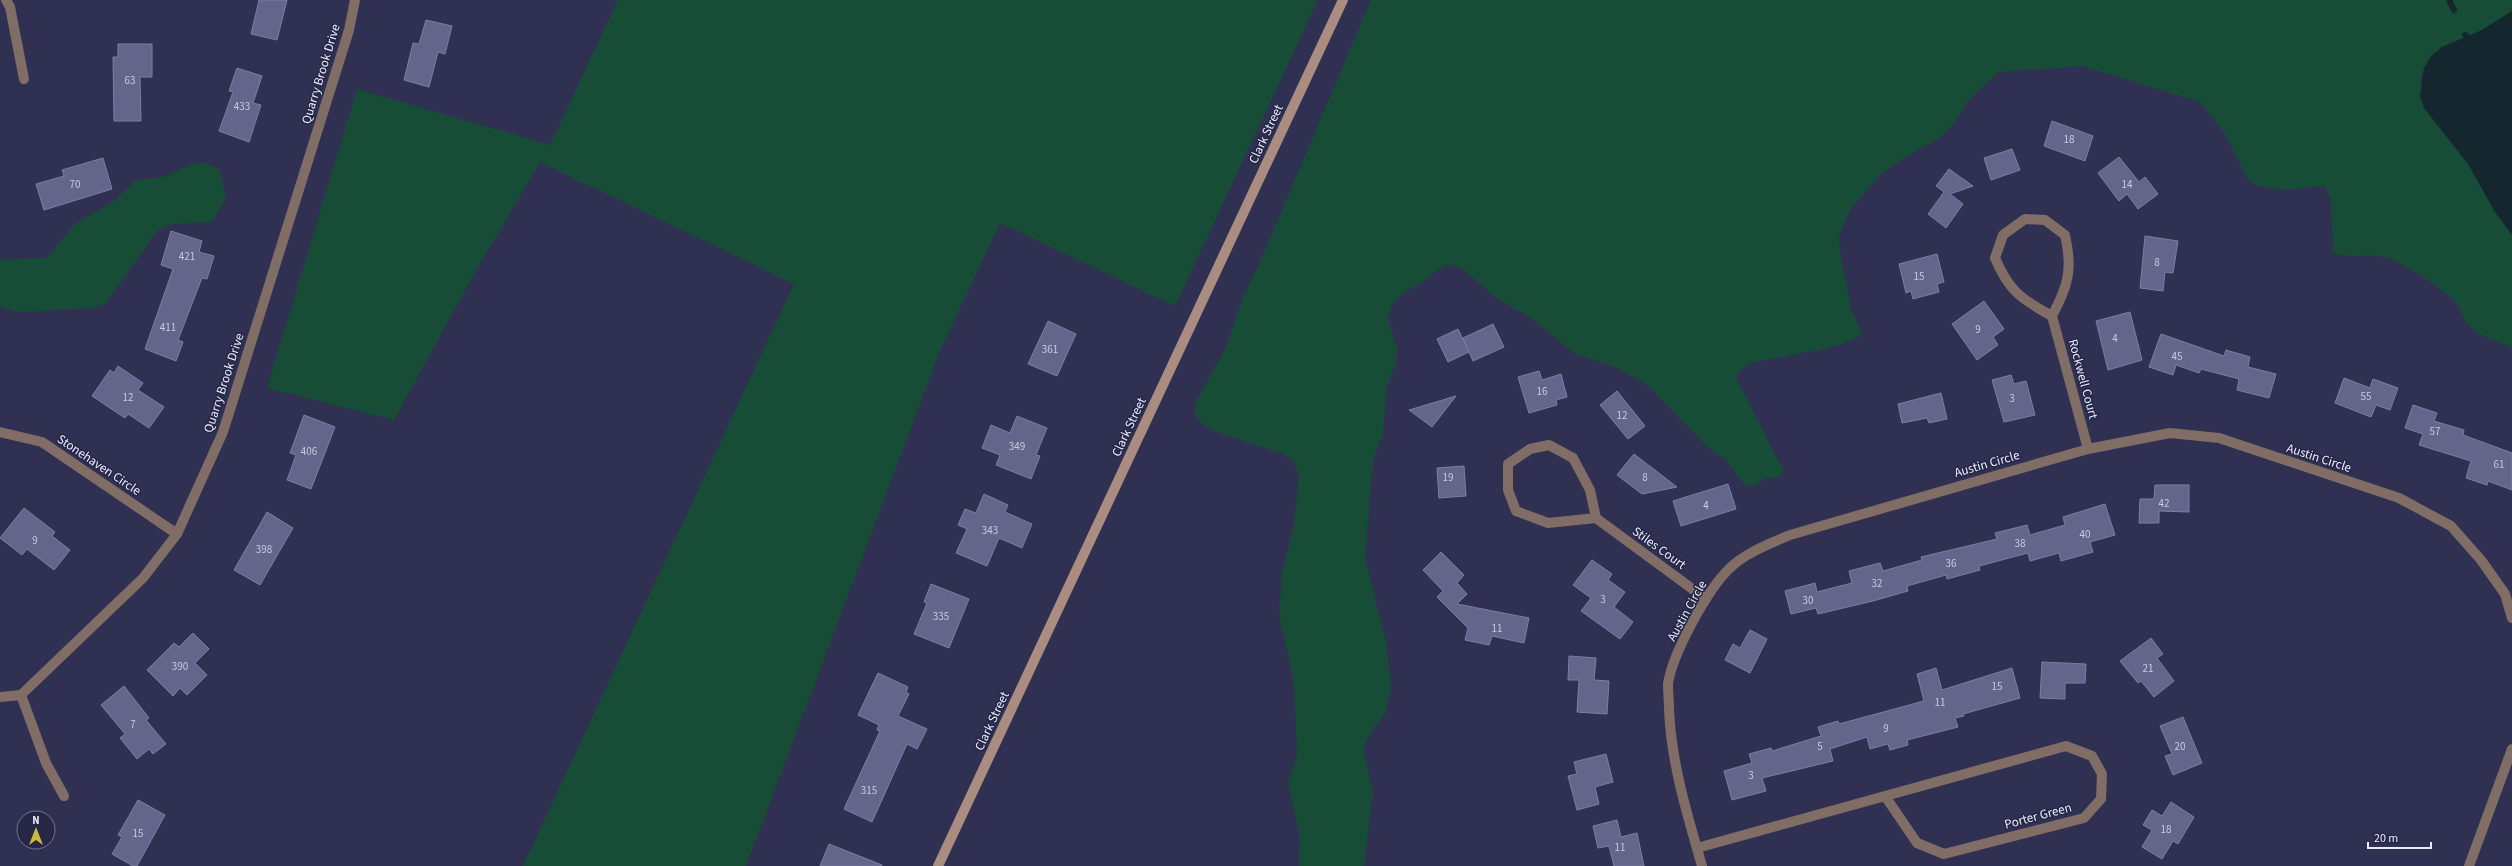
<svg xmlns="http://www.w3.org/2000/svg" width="2512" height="866" font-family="'Source Sans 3',sans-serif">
	<rect width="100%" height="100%" fill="#303152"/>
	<g fill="#174d36">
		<path d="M618 0H1313L1317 2 1175 306 1000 223 939 353 746 866H523L794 284 540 162 474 274 394 420 267 388 357 89 550 145Z"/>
		<path d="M1371 0H2512V11L2482 30 2442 47 2431 56 2424 68 2420 82 2424 108 2468 164 2495 212 2512 235V349C2500 340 2482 338 2471 328 2464 321 2462 312 2457 305 2446 289 2407 266 2390 259 2373 251 2352 260 2333 253L2331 199 2325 186 2283 190 2257 186 2246 177 2226 135 2200 102 2082 66 1999 72 1968 101 1951 127 1941 137 1904 158 1880 175 1852 207 1839 235 1840 251 1851 310 1861 330 1859 337 1833 347 1751 363 1739 371 1736 378 1783 470 1781 477 1767 478 1755 485 1748 486 1742 482 1725 459 1707 447 1649 386 1613 366 1574 353 1530 317 1495 297 1463 269 1450 264 1437 270 1422 282 1402 294 1392 304 1388 319 1397 348 1396 362 1386 390 1383 433 1373 460 1365 558 1386 643 1391 686 1385 714 1370 733 1363 749 1373 791 1364 866H1299L1300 837 1288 782 1297 756 1294 683 1279 613 1282 571 1293 530 1299 475 1294 462 1283 454 1215 431 1202 424 1194 413 1197 399 1226 348 1244 294 1257 269Z"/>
		<path d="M205 163 219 169 226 197 212 222 170 224 157 231 106 303 92 308 22 312 0 307V260L46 258 75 224 114 201 136 180 164 177 191 164Z"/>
	</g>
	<path fill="#14272e" d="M2512 11V235L2495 212 2468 164 2424 108 2420 96 2424 68 2431 56 2442 47 2482 30Z"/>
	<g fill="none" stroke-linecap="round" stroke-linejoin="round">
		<g stroke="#14272e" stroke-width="6">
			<path d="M2449 0 2454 10"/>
			<path d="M2465 35 2473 42"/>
		</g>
	</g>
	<g fill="#63658a" stroke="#7c7ea5">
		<path d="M259 0H287L277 40 251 34Z"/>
		<path d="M426 20 452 26 445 54 438 52 429 87 404 80 413 43 419 44Z"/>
		<path d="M118 44H152V77H140L141 121H114L113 57H118Z"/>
		<path d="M237 68 262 76 253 103 261 105 249 142 219 131 233 92 229 91Z"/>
		<path d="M2052 121 2093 136 2085 161 2044 146Z"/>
		<path d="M2012 149 2020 170 1991 180 1984 158Z"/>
		<path d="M2119 157 2139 182 2145 177 2158 194 2138 209 2127 194 2119 201 2098 173Z"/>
		<path d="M103 158 112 189 44 210 36 184 64 176 62 170Z"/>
		<path d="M1949 169 1973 186 1950 194 1963 204 1946 228 1928 214 1944 192 1936 186Z"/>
		<path d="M171 231 202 241 199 252 214 256 207 279 202 278 178 340 183 342 176 361 145 349 173 269 161 265Z"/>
		<path d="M2145 236 2178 241 2173 273 2165 272 2163 291 2140 288Z"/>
		<path d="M1937 254 1944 282 1937 284 1939 292 1913 299 1911 291 1906 293 1899 264Z"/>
		<path d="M1984 301 2004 329 1993 337 1998 345 1977 360 1952 324Z"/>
		<path d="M2130 312 2142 360 2108 370 2096 321Z"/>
		<path d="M1048 321 1076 334 1057 376 1028 364Z"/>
		<path d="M1493 324 1504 347 1473 361 1463 338Z"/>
		<path d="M1458 329 1469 352 1448 362 1437 339Z"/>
		<path d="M2161 334 2224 356 2226 350 2250 357 2248 367 2276 374 2269 398 2237 390 2239 379 2201 369 2199 373 2176 365 2173 375 2149 367Z"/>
		<path d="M118 366 143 383 138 390 164 407 149 428 128 414 125 418 92 396 110 370 114 373Z"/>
		<path d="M1539 371 1542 380 1561 374 1567 397 1556 400 1557 405 1529 413 1518 377Z"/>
		<path d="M2011 375 2014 384 2026 381 2035 415 2004 422 1992 380Z"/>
		<path d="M2344 378 2370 388 2373 379 2398 388 2390 410 2376 405 2371 417 2335 403Z"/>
		<path d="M1617 391 1645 426 1628 439 1600 405Z"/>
		<path d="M1941 393 1947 419 1929 423 1927 418 1902 423 1898 404Z"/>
		<path d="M1456 396 1432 427 1409 410Z"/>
		<path d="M2413 405 2437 413 2434 421 2464 430 2463 435 2512 453V490L2488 481 2487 485 2466 478 2471 461 2419 445 2423 434 2405 428Z"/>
		<path d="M304 415 335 427 311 489 287 480 296 455 290 453Z"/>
		<path d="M1017 416 1047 428 1036 455 1040 456 1031 479 996 465 1000 455 982 448 991 425 1010 433Z"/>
		<path d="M1634 454 1677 487 1642 494 1617 475Z"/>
		<path d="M1464 466 1466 496 1439 498 1437 468Z"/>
		<path d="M1728 484 1736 509 1681 526 1673 501Z"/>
		<path d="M2155 485H2189V512L2159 511V523H2139L2140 499H2154Z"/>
		<path d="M984 494 1008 505 1005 512 1032 524 1022 548 999 538 987 566 956 553 967 529 958 525 965 509 976 513Z"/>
		<path d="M2105 504 2115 535 2090 542 2093 552 2061 561 2059 553 2030 561 2028 553 1979 566 1980 570 1947 579 1946 575 1907 586 1908 591 1873 601 1818 614 1816 608 1791 614 1785 591 1815 583 1817 592 1852 583 1849 571 1880 563 1883 571 1922 560 1921 557 1997 539 1995 533 2027 525 2030 535 2065 525 2063 517Z"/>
		<path d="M24 508 55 532 52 536 70 550 54 570 27 549 22 555 0 538Z"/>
		<path d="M267 512 293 528 260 585 234 570Z"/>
		<path d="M1441 552 1464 575 1457 583 1467 594 1457 604 1529 618 1524 643 1492 636 1489 645 1465 640 1468 628 1437 597 1443 591 1423 570Z"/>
		<path d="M1592 560 1612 574 1608 580 1625 592 1614 607 1633 622 1620 639 1581 611 1591 598 1573 585Z"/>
		<path d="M931 584 969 599 949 648 914 634 927 603 924 602Z"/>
		<path d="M1750 630 1767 639 1750 673 1725 660 1733 644 1740 648Z"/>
		<path d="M193 633 209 649 195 663 207 675 187 695 180 688 173 696 147 670 174 643 179 647Z"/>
		<path d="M2151 638 2163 654 2157 658 2174 681 2154 697 2141 681 2138 683 2120 661Z"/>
		<path d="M1569 656 1596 658 1594 680 1609 681 1607 714 1577 712 1579 680H1568Z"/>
		<path d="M2042 662 2086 664 2085 683H2065V699L2040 698Z"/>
		<path d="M1936 668 1942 690 2012 668 2020 698 1963 714 1964 716 1955 718 1958 727 1907 740 1908 745 1890 750 1888 744 1870 749 1867 737 1830 749 1833 761 1762 778 1766 791 1732 800 1724 771 1752 763 1749 754 1771 748 1772 751 1821 736 1818 727 1838 721 1839 724 1924 701 1917 674Z"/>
		<path d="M878 673 908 687 906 692 909 694 898 716 927 729 917 749 907 744 872 822 844 809 880 731 877 730 879 725 858 715Z"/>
		<path d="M124 686 149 718 146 720 166 744 153 754 149 749 137 759 120 738 125 734 101 705Z"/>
		<path d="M2183 717 2202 763 2173 775 2165 756 2172 754 2160 726Z"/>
		<path d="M1606 754 1613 782 1595 787 1599 804 1577 810 1568 776 1577 774 1574 762Z"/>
		<path d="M138 800 165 815 137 866H133L112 854 122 837 118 835Z"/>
		<path d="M2171 802 2194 817 2178 844 2173 841 2162 859 2142 847 2152 830 2143 825 2152 810 2162 816Z"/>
		<path d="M1617 820 1621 837 1637 833 1644 866H1614L1609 846 1598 848 1593 826Z"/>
		<path d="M829 844 882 865V866H820Z"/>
	</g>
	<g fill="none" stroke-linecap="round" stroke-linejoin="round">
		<g stroke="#806d66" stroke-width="10">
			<path d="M6 0 10 7 24 79"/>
			<path d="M2052 316C2021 299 2009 291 1995 258L2003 235 2025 219 2045 220 2065 235C2073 270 2068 286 2052 316L2088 449"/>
			<path d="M0 432 42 442 177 534"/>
			<path d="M1596 518 1548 523 1516 511 1508 490V464L1530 449 1549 445 1573 458 1590 490 1596 518 1706 599"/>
			<path d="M21 695 46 763 64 796"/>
			<path d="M0 697 21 695 143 578 177 534 223 432 349 30 355 0"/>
			<path d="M1697 848 2066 746 2092 756 2102 774 2101 799 2084 818 1944 854 1917 843 1885 796"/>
			<path d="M1702 866C1687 814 1671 762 1669 709 1669 701 1668 692 1668 684 1672 655 1707 590 1729 569 1745 553 1769 544 1790 535L2088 449 2170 433 2219 438 2399 498 2451 526 2481 560 2505 594 2512 618"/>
			<path d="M2469 866 2512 749"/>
		</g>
		<path stroke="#aa8c81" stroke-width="10" d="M938 866 1343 0"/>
	</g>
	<g text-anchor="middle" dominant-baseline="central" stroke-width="3" stroke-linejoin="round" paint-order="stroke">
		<g font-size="11" fill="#c8cae0">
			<text x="130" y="80">63</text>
			<text x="242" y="106">433</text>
			<text x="2069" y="139">18</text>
			<text x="75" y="184">70</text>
			<text x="2127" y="184">14</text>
			<text x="187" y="256">421</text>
			<text x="2157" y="262">8</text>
			<text x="1919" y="276">15</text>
			<text x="168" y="327">411</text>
			<text x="1978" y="329">9</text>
			<text x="2115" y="338">4</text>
			<text x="1050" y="349">361</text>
			<text x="2177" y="356">45</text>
			<text x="1542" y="391">16</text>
			<text x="2366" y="396">55</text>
			<text x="128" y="397">12</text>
			<text x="2012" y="398">3</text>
			<text x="1622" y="415">12</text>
			<text x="2435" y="431">57</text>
			<text x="1017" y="446">349</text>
			<text x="309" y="451">406</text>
			<text x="2499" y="464">61</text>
			<text x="1448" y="477">19</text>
			<text x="1645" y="477">8</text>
			<text x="2164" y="503">42</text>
			<text x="1706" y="505">4</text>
			<text x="990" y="530">343</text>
			<text x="2085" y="534">40</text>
			<text x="35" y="540">9</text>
			<text x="2020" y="543">38</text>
			<text x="264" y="549">398</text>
			<text x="1951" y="563">36</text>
			<text x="1877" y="583">32</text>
			<text x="1603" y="599">3</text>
			<text x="1808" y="600">30</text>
			<text x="941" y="616">335</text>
			<text x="1497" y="628">11</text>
			<text x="180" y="666">390</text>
			<text x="2148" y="668">21</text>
			<text x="1997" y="686">15</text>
			<text x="1940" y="702">11</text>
			<text x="133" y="724">7</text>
			<text x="1886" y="728">9</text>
			<text x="1820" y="746">5</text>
			<text x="2180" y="746">20</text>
			<text x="1751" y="775">3</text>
			<text x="869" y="790">315</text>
			<text x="2166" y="829">18</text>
			<text x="138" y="833">15</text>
			<text x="1620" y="847">11</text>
		</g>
		<g font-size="13" fill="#eaecfd" stroke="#262747">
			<text transform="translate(321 74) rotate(-73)">Quarry Brook Drive</text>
			<text transform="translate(1266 134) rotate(-65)">Clark Street</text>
			<text transform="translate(2083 379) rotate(75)">Rockwell Court</text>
			<text transform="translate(224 383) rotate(-72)">Quarry Brook Drive</text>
			<text transform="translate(1129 427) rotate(-65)">Clark Street</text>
			<text transform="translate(2319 458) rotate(18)">Austin Circle</text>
			<text transform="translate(1987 464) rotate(-16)">Austin Circle</text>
			<text transform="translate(99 465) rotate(34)">Stonehaven Circle</text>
			<text transform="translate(1659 548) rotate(36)">Stiles Court</text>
			<text transform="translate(1687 611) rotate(-61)">Austin Circle</text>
			<text transform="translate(992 721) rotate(-65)">Clark Street</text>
			<text transform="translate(2038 816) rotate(-15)">Porter Green</text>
		</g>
	</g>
	<g transform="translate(36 830)"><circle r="19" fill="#262747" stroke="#747690"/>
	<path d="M0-3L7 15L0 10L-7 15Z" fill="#cbba39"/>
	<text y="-6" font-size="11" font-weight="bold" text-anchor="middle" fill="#eaecfd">N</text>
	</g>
	<path d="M2368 842v6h63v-6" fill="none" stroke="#eaecfd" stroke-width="2"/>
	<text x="2374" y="842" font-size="12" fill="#eaecfd" stroke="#262747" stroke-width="3" paint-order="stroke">20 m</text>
</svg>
